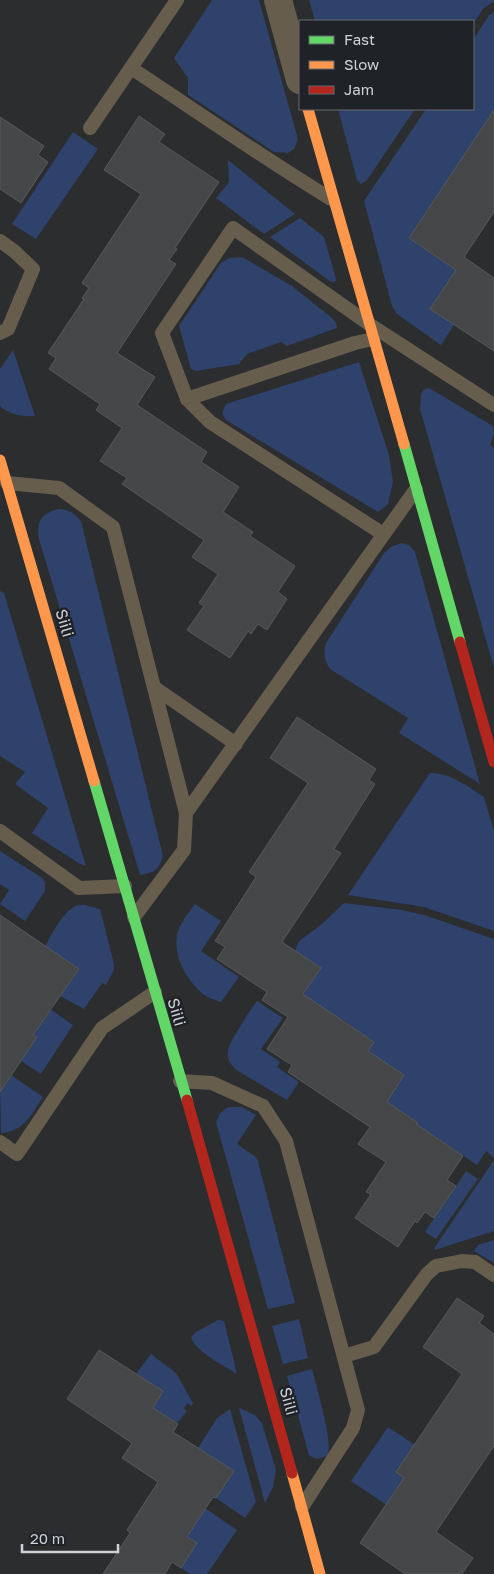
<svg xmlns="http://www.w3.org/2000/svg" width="494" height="1574" font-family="'Golos Text',sans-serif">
	<rect width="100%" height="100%" fill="#2b2d2f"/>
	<g fill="#2e426b">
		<path d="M212 0H259L298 139 294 149 288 153 274 152 188 95V78L174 58Z"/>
		<path d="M309 0H494V1L483 9 473 24V21H315Z"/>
		<path d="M494 12V110L409 238 456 270 430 309 454 325 441 345 397 314 392 306 364 201 426 109H473V40L489 15Z"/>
		<path d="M338 109H415L367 180 361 184 357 180Z"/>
		<path d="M73 132 98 149 36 239 12 224Z"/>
		<path d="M228 160 295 214 264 234 216 198 229 182Z"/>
		<path d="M300 218 324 237 336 279V281L331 282 270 237Z"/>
		<path d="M242 257 292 286 332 318 336 323 337 328 287 346 281 342 247 354 239 364 196 371 191 369 179 326 221 263 229 258Z"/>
		<path d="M13 350 35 416C22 417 10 415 0 406V369Z"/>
		<path d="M359 362 389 455 393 482 388 504 378 512 226 420 222 413 226 404Z"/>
		<path d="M429 388 493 426 494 433 490 445 494 448V668L420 409 421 394 424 389Z"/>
		<path d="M58 509C69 509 74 513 81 521L163 856C158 871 155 872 140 875L39 539C36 521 41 514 58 509Z"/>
		<path d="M401 543 409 545 415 552 480 784 399 733 408 718 330 669C324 660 323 653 326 643L384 553 391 547Z"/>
		<path d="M0 591 4 593 86 866 80 864 32 833 48 808 15 784 25 772 0 756Z"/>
		<path d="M430 773C451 773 467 786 484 797L494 831V931L424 907 348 895Z"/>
		<path d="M0 851 42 878 45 882V891L25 921 0 904 9 890 0 884Z"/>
		<path d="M344 903 402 910 424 915 494 939V1158L486 1151 477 1165 428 1132 411 1131 417 1122 387 1102 404 1075 368 1051 374 1042 341 1019 297 1004 321 968 295 951 299 941 322 924Z"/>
		<path d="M195 904 221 921 201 951 239 977 221 1002C215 1000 208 998 203 994 186 980 171 953 178 931 182 921 189 912 195 904Z"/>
		<path d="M78 905H85L100 909 114 964V970L106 985 102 983 84 1009 60 996 79 969 45 946C54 931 62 912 78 905Z"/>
		<path d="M257 1001 283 1018 261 1049 280 1062 277 1067 299 1082 287 1100 238 1071C219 1057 230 1043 240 1027 245 1018 251 1009 257 1001Z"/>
		<path d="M50 1009 73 1025 41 1074 21 1061 37 1037 33 1034Z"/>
		<path d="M11 1075 43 1097C31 1115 25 1131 1 1133L0 1091Z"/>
		<path d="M228 1107H242L256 1115 237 1144 257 1158 295 1303 268 1309 216 1122 220 1113Z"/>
		<path d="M494 1160V1231L435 1250V1247Z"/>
		<path d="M466 1171 478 1179 436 1239 425 1232Z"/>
		<path d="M494 1240V1263L474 1251 478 1245Z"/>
		<path d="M299 1319 308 1358 283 1364 272 1326Z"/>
		<path d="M218 1320 224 1321 237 1374C225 1366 194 1351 191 1337L196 1332Z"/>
		<path d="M151 1354 176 1373 193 1403 191 1406 188 1403 184 1408 187 1411 177 1423 153 1408 163 1391 136 1374Z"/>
		<path d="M312 1369C316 1385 333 1442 328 1455 321 1459 315 1460 309 1455L287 1376Z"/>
		<path d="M239 1408 255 1415 262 1423 276 1470 273 1487 265 1503Z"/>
		<path d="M230 1409 256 1502 245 1518 216 1498 233 1471 198 1448 217 1418Z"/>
		<path d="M388 1427 415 1445 396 1472 406 1480 388 1506 351 1481Z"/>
		<path d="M205 1508 237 1530 207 1574H190L181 1568 197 1543 187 1537Z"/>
	</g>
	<g fill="#464749" stroke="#56585a">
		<path d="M494 110V212L464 257 494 278V351L430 309 456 270 409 238Z"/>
		<path d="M139 116 165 134 159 142 219 182 175 248 177 249 169 260 176 264 117 353 155 377 137 405 207 452 201 462 239 487 223 512 253 532 250 536 295 566 278 592 287 599 267 630 258 624 251 634 248 631 230 658 187 630 204 606 199 603 218 574 192 557 204 540 122 484 127 478 100 461 122 428 96 410 100 404 49 369 56 358 48 353 84 299 82 298 89 288 82 283 141 194 104 170Z"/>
		<path d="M0 117 44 146 38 155 48 162 21 203 0 189Z"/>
		<path d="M297 717 376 769 369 780 375 784 334 849 341 853 282 942 321 968 303 994 374 1042 368 1051 404 1075 387 1102 418 1123 416 1124 463 1156 447 1180 456 1186 434 1218 425 1212 417 1223 415 1221 398 1247 355 1218 371 1194 366 1192 386 1162 358 1144 370 1127 288 1072 292 1065 267 1049 288 1017 262 1000 267 992 217 959 225 947 215 941 256 877 249 872 308 783 270 758Z"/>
		<path d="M0 915 79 969 33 1035 37 1037 0 1092Z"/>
		<path d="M457 1298 484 1316 479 1323 494 1334V1446L436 1532 473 1558 462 1574H405L360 1543 404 1478 396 1472 462 1374 423 1347Z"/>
		<path d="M99 1350 163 1391 153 1408 178 1424 173 1432 234 1471 216 1498 213 1497 187 1537 197 1543 181 1568 172 1562 165 1574H103L130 1533 127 1530 158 1482 122 1458 132 1443 67 1399Z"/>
	</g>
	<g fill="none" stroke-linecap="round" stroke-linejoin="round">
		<g stroke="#665d4d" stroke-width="14">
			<path d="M131 68C198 112 263 158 331 199"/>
			<path d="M90 128 177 0"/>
			<path d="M0 241 14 251 33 269 8 329 0 333"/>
			<path d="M187 399 355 343 373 339"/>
			<path d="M7 483 59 488 113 527 186 813"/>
			<path d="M383 534 210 422 187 399 162 333 233 228 369 324 494 405"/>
			<path d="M155 688 236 744"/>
			<path d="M0 831 79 888 125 886"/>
			<path d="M134 917 184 850 186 813 416 489"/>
			<path d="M180 1081 212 1083 263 1106 286 1141 358 1410 353 1428 302 1507"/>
			<path d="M0 1142 17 1154 102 1028 155 992"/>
			<path d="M344 1356 374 1347 427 1274 436 1266 462 1261 475 1262 494 1275"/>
		</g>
		<path stroke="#665d4d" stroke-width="28" d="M278 0 300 80"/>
		<g stroke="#63d668" stroke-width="11">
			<path d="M404 444 460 642"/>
			<path d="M94 781 187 1100"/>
		</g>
		<g stroke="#ff974d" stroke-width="11">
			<path d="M308 109 404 444"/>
			<path d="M0 460 94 781"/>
			<path d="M292 1473 320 1574"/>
		</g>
		<g stroke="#b3261e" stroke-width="11">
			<path d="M460 642 494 762"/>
			<path d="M187 1100 292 1473"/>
		</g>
	</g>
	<g text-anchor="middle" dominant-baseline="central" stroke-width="5" stroke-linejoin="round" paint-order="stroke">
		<g font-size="16" fill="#d1d2d6" stroke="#1f2227">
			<text transform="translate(65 623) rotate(74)">Siili</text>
			<text transform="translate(177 1012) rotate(74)">Siili</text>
			<text transform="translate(289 1401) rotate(75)">Siili</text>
		</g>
	</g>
	<rect x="299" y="20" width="175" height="90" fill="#1f2227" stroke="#66686d"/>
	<rect x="309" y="36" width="25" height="8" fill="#63d668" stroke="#66686d"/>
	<text x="344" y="45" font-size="15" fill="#d1d2d6">Fast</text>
	<rect x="309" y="61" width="25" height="8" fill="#ff974d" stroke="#66686d"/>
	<text x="344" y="70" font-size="15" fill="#d1d2d6">Slow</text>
	<rect x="309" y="86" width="25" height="8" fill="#b3261e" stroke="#66686d"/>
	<text x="344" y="95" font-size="15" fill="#d1d2d6">Jam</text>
	<path d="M22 1544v8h96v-8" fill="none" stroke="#d1d2d6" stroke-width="2.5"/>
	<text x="30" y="1544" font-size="15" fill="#d1d2d6" stroke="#1f2227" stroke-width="4" paint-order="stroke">20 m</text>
</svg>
